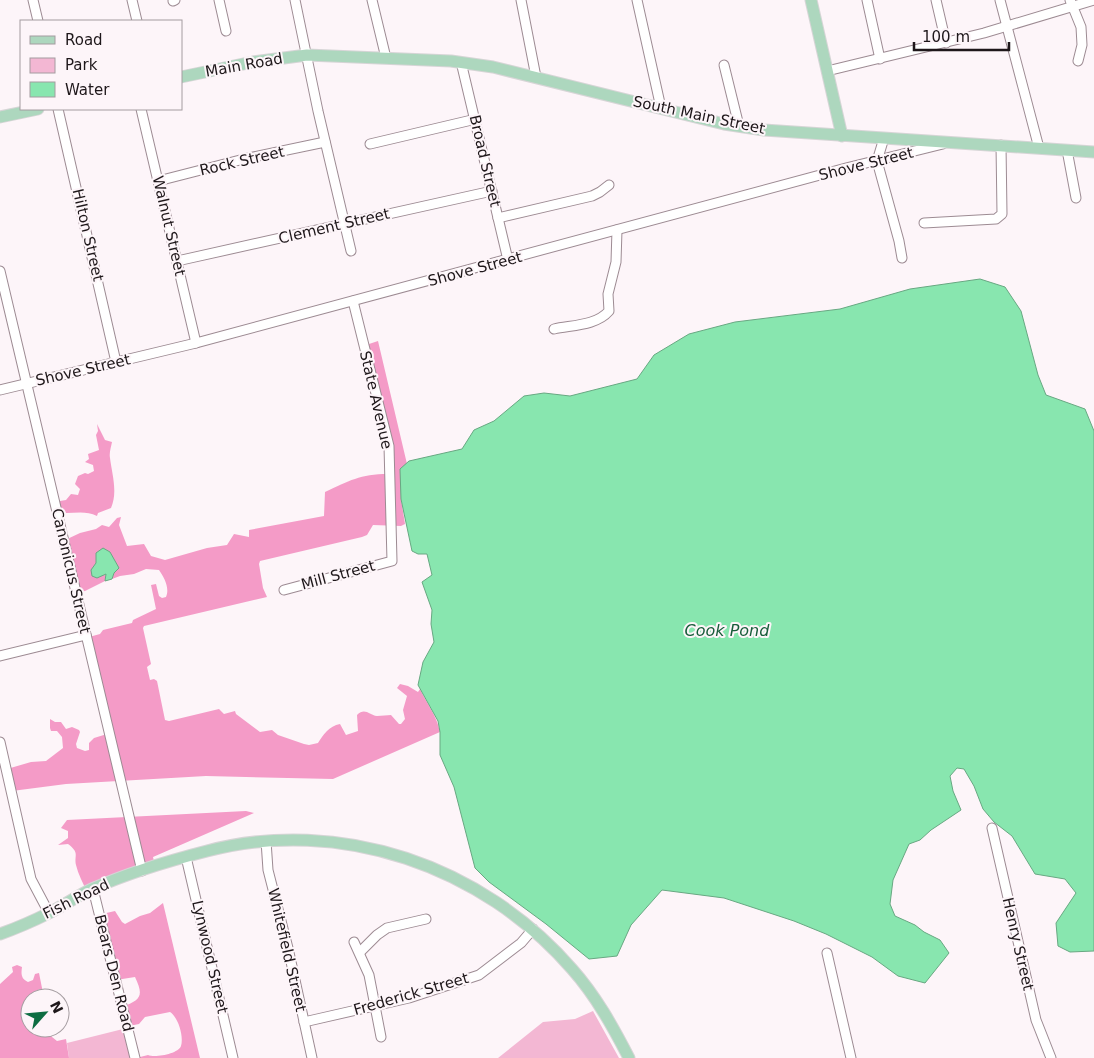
<svg xmlns="http://www.w3.org/2000/svg" width="1094" height="1058" font-family="'DejaVu Sans',sans-serif">
	<rect width="100%" height="100%" fill="#fdf5f9"/>
	<g fill="#f3b7d3">
		<path d="M593 1011 619 1058H498L543 1022 575 1019Z"/>
		<path d="M123 1029 134 1058H69L67 1043Z"/>
	</g>
	<g fill="#f49bc7">
		<path d="M378 341 407 464 401 499 405 524 401 526 373 525 367 535 362 537 260 561 259 564 263 588 267 597 144 626 143 628 151 664 147 667 150 680 154 679 157 681 165 720 169 721 219 709 224 714 235 711 236 714 260 732 272 730 278 735 304 744 309 745 318 743C323 735 329 726 340 724L346 735 358 731 357 715C365 707 369 715 377 716 382 716 387 715 391 715L399 724H401L405 719 403 710 407 696 397 688 400 684 408 686 418 692 420 689C427 704 437 716 440 732L333 779 206 776 66 784 12 791 7 769 31 762 46 761 63 748 62 737 57 731H51L50 728V719L55 722H61L66 729 72 727 79 730 80 732 76 744 77 748 85 751 89 750V743L94 738 107 734 89 637 100 634 103 630 132 623 133 620 156 609 151 585 156 584 159 596 162 598 166 597C170 588 164 577 159 570L146 569 134 574 120 576 112 579 114 573 96 563 92 576 96 577 106 574 105 581 85 591 76 593 63 541 80 533 96 529 102 525 109 527 117 518 121 517 119 525 127 546 144 544 151 556 165 560 207 548 227 545 234 534 249 537V530L324 516 325 492C349 481 360 474 388 474L390 445 366 345Z"/>
		<path d="M97 424 105 440 112 442C111 447 109 453 110 458 112 474 118 492 111 508L98 513 97 516C84 509 70 515 56 512L54 502 66 500 71 494 78 495 80 489 75 484 78 476 85 473 88 474 94 471 93 465 85 462 89 459 88 454 99 450 96 435 98 431Z"/>
		<path d="M246 811 254 813 153 857 155 866 87 892C83 883 78 874 76 865 74 855 80 853 68 844L58 845 68 838V831L61 828 67 820Z"/>
		<path d="M163 903 200 1058H136L148 1055C155 1058 178 1054 181 1046 184 1036 178 1017 170 1012L145 1017 139 1024 129 1026 122 1007C141 1000 144 996 135 977L116 980 102 914 115 911 122 922 125 924 140 916 150 913Z"/>
		<path d="M17 965 22 967C21 974 21 979 28 982L33 980 35 974 39 973 44 998H30V1028H50L52 1037 57 1041 66 1039 69 1058H0V984L13 972 12 967Z"/>
	</g>
	<g fill="#88e6af" stroke="#68a882">
		<path d="M980 279 1005 287 1021 311 1038 375 1046 395 1085 409 1094 431V951L1070 952 1058 946 1056 923 1076 893 1065 879 1035 874 1012 836 994 822 983 809 974 786 964 769 957 768 950 776 953 791 961 810 931 830 920 840 909 844 893 880 890 904 895 916 915 925 924 932 940 940 949 953 925 983 898 976 872 957 826 934 794 921 724 898 662 890 631 925 617 956 589 959 546 924 489 882 475 868 454 787 440 755V732L438 721 418 685 423 662 434 642 431 624 432 610 422 582 432 575 427 554H418L412 551 401 499 400 469 409 461 462 449 474 430 494 421 524 396 544 393 570 396 637 379 654 355 689 334 735 322 840 309 910 289Z"/>
		<path d="M103 548 110 552 119 568 114 573 112 579 105 581 106 574 97 578 92 576 91 570 96 563V553Z"/>
	</g>
	<g fill="none" stroke-linecap="round" stroke-linejoin="round">
		<defs>
			<g id="minor">
				<path d="M33 0 38 21"/>
				<path d="M132 0 137 21"/>
				<path d="M219 0 226 31"/>
				<path d="M295 0 318 111 351 251"/>
				<path d="M372 0 386 58"/>
				<path d="M521 0 536 77"/>
				<path d="M637 0 661 108"/>
				<path d="M867 0 880 59"/>
				<path d="M936 0 946 43"/>
				<path d="M1000 0 1039 148"/>
				<path d="M1070 0 1081 27 1082 45 1078 61"/>
				<path d="M173 1 175 0"/>
				<path d="M461 62 508 260"/>
				<path d="M724 65 739 126"/>
				<path d="M827 71 984 33 1094 0"/>
				<path d="M58 109 116 362"/>
				<path d="M141 109 196 343"/>
				<path d="M884 138 877 161 899 241 902 258"/>
				<path d="M370 144 476 119"/>
				<path d="M1067 150 1076 198"/>
				<path d="M158 181 244 159 325 142"/>
				<path d="M498 218 592 196 600 192 609 185"/>
				<path d="M924 223 996 219 1002 214 1001 145"/>
				<path d="M177 261 492 191"/>
				<path d="M0 271 142 871"/>
				<path d="M554 329C571 325 596 326 609 311L608 294 616 262 617 230"/>
				<path d="M0 390 196 343 846 168 943 144"/>
				<path d="M284 590 392 561 389 446 353 301"/>
				<path d="M0 656 86 635"/>
				<path d="M0 742 31 879 49 913"/>
				<path d="M992 828 1036 1020 1051 1058"/>
				<path d="M266 841 268 870 288 948 312 1058"/>
				<path d="M186 857 233 1058"/>
				<path d="M93 889 135 1058"/>
				<path d="M354 942 369 975 381 1037"/>
				<path d="M360 952 377 935 387 928 426 919"/>
				<path d="M827 953 851 1058"/>
				<path d="M304 1022 409 998 479 975 521 943 533 929"/>
			</g>
			<g id="major">
				<path d="M811 0 842 136"/>
				<path d="M181 77 253 62 307 55 451 61 493 67 724 124 764 130 1094 152"/>
				<path d="M0 117 38 109"/>
				<path d="M0 934C17 928 33 921 49 913 63 906 77 896 92 889 128 873 168 861 207 851 340 816 483 866 572 969 596 996 613 1027 629 1058"/>
			</g>
		</defs>
		<use href="#minor" stroke="#9d8b93" stroke-width="11"/>
		<use href="#major" stroke="#d6d5d6" stroke-width="13"/>
		<use href="#minor" stroke="#fff" stroke-width="9"/>
		<use href="#major" stroke="#add7be" stroke-width="11"/>
	</g>
	<g text-anchor="middle" dominant-baseline="central" stroke-width="4" stroke-linejoin="round" paint-order="stroke">
		<g font-size="15" fill="#1e171a" stroke="#fdf5f9">
			<text transform="translate(244 65) rotate(-10)">Main Road</text>
			<text transform="translate(699 115) rotate(12)">South Main Street</text>
			<text transform="translate(242 161) rotate(-13)">Rock Street</text>
			<text transform="translate(485 161) rotate(77)">Broad Street</text>
			<text transform="translate(866 164) rotate(-14)">Shove Street</text>
			<text transform="translate(169 226) rotate(77)">Walnut Street</text>
			<text transform="translate(334 226) rotate(-13)">Clement Street</text>
			<text transform="translate(88 235) rotate(77)">Hilton Street</text>
			<text transform="translate(475 269) rotate(-15)">Shove Street</text>
			<text transform="translate(83 370) rotate(-13)">Shove Street</text>
			<text transform="translate(376 400) rotate(77)">State Avenue</text>
			<text transform="translate(71 571) rotate(77)">Canonicus Street</text>
			<text transform="translate(338 575) rotate(-15)">Mill Street</text>
			<text transform="translate(76 899) rotate(-26)">Fish Road</text>
			<text transform="translate(1018 944) rotate(77)">Henry Street</text>
			<text transform="translate(287 950) rotate(77)">Whitefield Street</text>
			<text transform="translate(210 957) rotate(77)">Lynwood Street</text>
			<text transform="translate(114 973) rotate(76)">Bears Den Road</text>
			<text transform="translate(411 994) rotate(-16)">Frederick Street</text>
		</g>
		<g font-size="16" font-style="italic" fill="#175d3a" stroke="#fdf5f9">
			<text x="727" y="630">Cook Pond</text>
		</g>
	</g>
	<rect x="20" y="20" width="162" height="90" fill="#fdf5f9" stroke="#a49ca0"/>
	<rect x="30" y="36" width="25" height="8" fill="#add7be" stroke="#a49ca0"/>
	<text x="65" y="45" font-size="15" fill="#1e171a">Road</text>
	<rect x="30" y="58" width="25" height="15" fill="#f3b7d3" stroke="#a49ca0"/>
	<text x="65" y="70" font-size="15" fill="#1e171a">Park</text>
	<rect x="30" y="82" width="25" height="15" fill="#88e6af" stroke="#a49ca0"/>
	<text x="65" y="95" font-size="15" fill="#1e171a">Water</text>
	<g transform="translate(45 1013) rotate(63)"><circle r="24" fill="#fdf5f9" stroke="#a49ca0"/>
	<path d="M0-4L9 19L0 12L-9 19Z" fill="#0d6d42"/>
	<text y="-8" font-size="14" font-weight="bold" text-anchor="middle" fill="#1e171a">N</text>
	</g>
	<path d="M914 42v8h95v-8" fill="none" stroke="#1e171a" stroke-width="2.5"/>
	<text x="922" y="42" font-size="15" fill="#1e171a" stroke="#fdf5f9" stroke-width="4" paint-order="stroke">100 m</text>
</svg>
